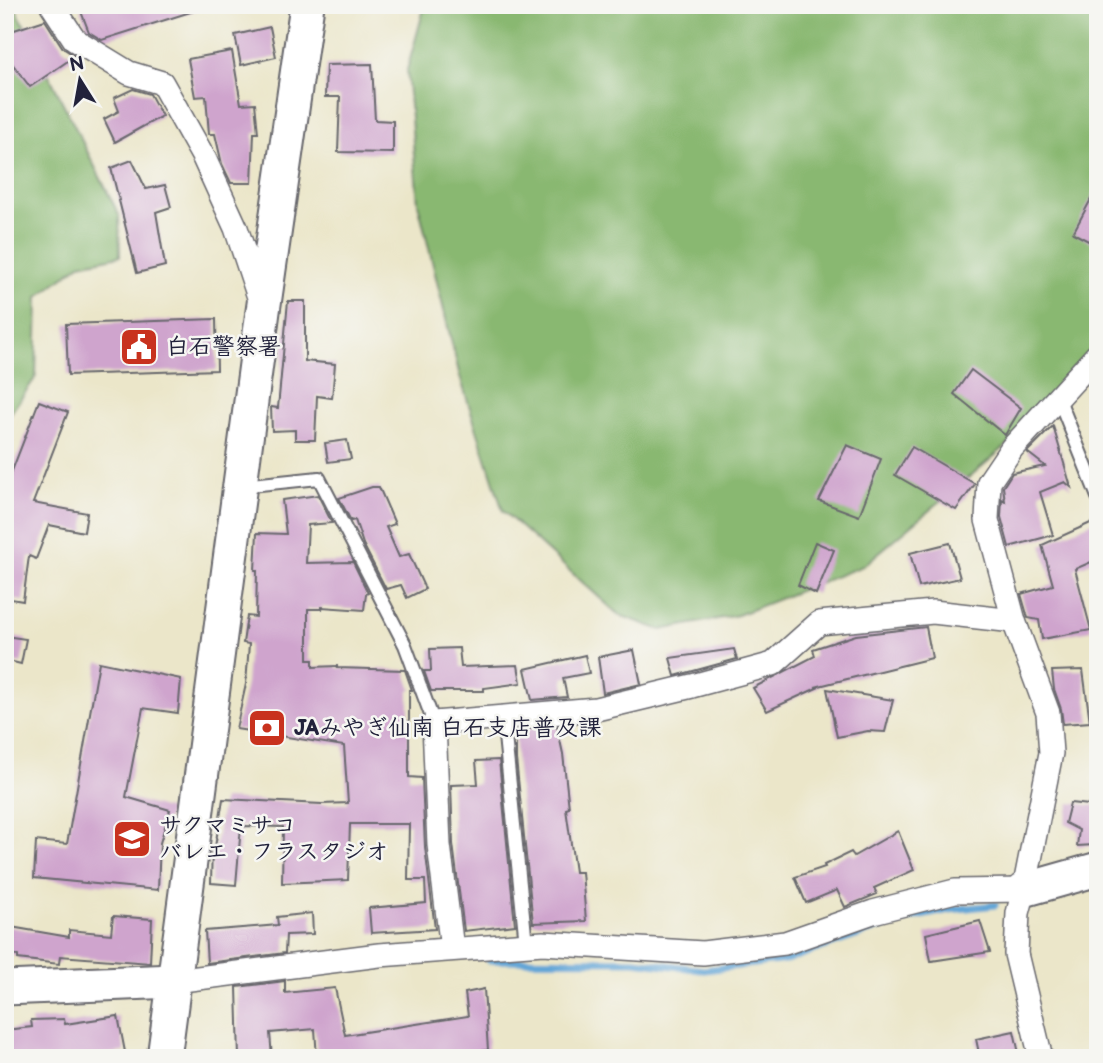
<svg xmlns="http://www.w3.org/2000/svg" width="1103" height="1063" font-family="'Balsamiq Sans','Klee One',sans-serif">
	<rect width="100%" height="100%" fill="#f6f6f2"/>
	<filter id="ink" filterUnits="userSpaceOnUse"><feTurbulence type="fractalNoise" baseFrequency=".0143" numOctaves="2"/><feDisplacementMap in="SourceGraphic" scale="14" xChannelSelector="R" yChannelSelector="G"/><feConvolveMatrix kernelMatrix="1 2 1 2 8 2 1 2 1" color-interpolation-filters="sRGB"/></filter>
	<filter id="wash" filterUnits="userSpaceOnUse"><feTurbulence type="fractalNoise" baseFrequency=".00686" numOctaves="4" result="noise"/><feDisplacementMap in="SourceGraphic" scale="28" xChannelSelector="R" yChannelSelector="G"/><feGaussianBlur stdDeviation="1.57" result="paint"/><feColorMatrix in="noise" values="0 0 0 0 0 0 0 0 0 0 0 0 0 0 0 0 0 1.4 0 .05"/><feComposite in="paint" operator="in"/></filter>
	<g filter="url(#wash)">
		<rect width="100%" height="100%" fill="#ebe6c9"/>
		<g fill="#89b871" stroke="#566d56" stroke-width="2">
			<path d="M5 5H14L119 215 120 256 80 264 38 297 36 377 5 421Z"/>
			<path d="M425 5H1098V346L1073 390 863 566 738 615 661 630 619 615 503 511 460 377 418 203 407 70Z"/>
		</g>
		<g fill="none" stroke-linecap="round" stroke-linejoin="round">
			<path stroke="#63a6d7" stroke-width="7" d="M489 960 635 961 704 970 786 960 902 920 949 910 995 905"/>
		</g>
		<g id="blocks">
			<g fill="#cfa4cd">
				<path d="M93 5H200V9L102 40 89 32 80 9Z"/>
				<path d="M45 20 63 48 75 56 30 87 5 54V33Z"/>
				<path d="M270 27 276 57 241 65 235 35Z"/>
				<path d="M232 51 241 104 255 103 258 133H254L252 183H231L222 164 215 134H209L206 96 195 97 188 59Z"/>
				<path d="M372 64 375 120 393 121V153L338 152 340 97H325L326 65Z"/>
				<path d="M133 89 150 94 162 116 115 142 104 119 119 111 114 98Z"/>
				<path d="M132 160 146 189 165 185 171 207 156 212 165 266 137 273 111 168Z"/>
				<path d="M1098 186V246L1073 233Z"/>
				<path d="M288 301H305V361L335 364 332 398 317 396 315 440H295V430L272 431 271 407 278 408Z"/>
				<path d="M216 319 217 370 68 375 66 324Z"/>
				<path d="M971 370 1021 408 1005 435 954 394Z"/>
				<path d="M39 401 68 412 33 503 87 513 84 532 49 525 36 559 29 556 23 601 5 598V489Z"/>
				<path d="M1053 426 1071 487 1065 482 1040 492 1053 535 1009 547 1001 517 1002 499 1005 501 1003 487 1012 473 1045 466 1027 452Z"/>
				<path d="M347 440 351 459 328 462 325 443Z"/>
				<path d="M847 445 881 459 859 516 819 501Z"/>
				<path d="M912 447 975 484 956 510 895 475Z"/>
				<path d="M372 487H379L395 524 386 527 399 557 409 554 425 589 407 598 401 585 386 589 363 544 355 520 351 521 339 498Z"/>
				<path d="M318 495 332 523 308 525 306 563 353 562 368 593 366 594 364 610 322 607V609H308V660H313V667L337 666V668L405 670 412 690H409V777L422 778 425 847 435 929 371 933 369 908 426 903 425 880H408L409 824H350L348 880 282 883 283 827 241 826 236 885 211 883 212 847H215L223 799 322 804 348 803 344 746 236 729 246 684 249 644 243 643 247 616 256 617 257 570H255L257 533 286 534 282 500Z"/>
				<path d="M1095 521 1098 532V559L1075 569 1091 630 1042 639 1039 620 1028 618 1021 594 1053 585 1042 545Z"/>
				<path d="M815 542 834 550 816 594 798 585Z"/>
				<path d="M950 543 960 578 919 587 910 553Z"/>
				<path d="M926 627 932 658 815 687H819L767 711 753 688 815 656 813 649 856 635Z"/>
				<path d="M5 636 26 639 21 664 5 660Z"/>
				<path d="M459 648 461 667 518 665 521 683 484 688V691H431L424 671H431L430 649Z"/>
				<path d="M734 649 737 659 675 676 670 658Z"/>
				<path d="M634 650 641 684 603 693 598 657Z"/>
				<path d="M585 655 589 673 563 678 567 697 532 700 525 669Z"/>
				<path d="M99 662 181 679 178 713 143 708 126 797 170 810 160 843 158 890 34 878 36 841 67 844Z"/>
				<path d="M1083 670 1090 722 1063 724 1061 709 1054 689 1052 671Z"/>
				<path d="M827 689 893 700 885 732 868 731 837 737Z"/>
				<path d="M557 726 563 754 569 808 566 809 575 872H582L586 921 533 923 516 759V730Z"/>
				<path d="M499 760 515 925 464 931 453 844 451 785 478 784 476 761Z"/>
				<path d="M1070 803 1098 806 1095 845 1077 846 1079 830 1065 823Z"/>
				<path d="M898 831 914 870 874 888 877 894 845 907 837 890 806 903 795 877 825 867 824 865 851 852 854 856Z"/>
				<path d="M312 913 313 934 286 935 285 953 207 963 205 931 278 925 277 917Z"/>
				<path d="M113 916 152 919 150 963 60 956 59 964 18 959V956L5 954V926L69 937V930L111 934Z"/>
				<path d="M980 921 990 952 931 961 926 934Z"/>
				<path d="M285 981V993L335 988 345 1035 468 1016 465 993 484 989 488 1050 449 1056 450 1058H317L315 1029 270 1033 272 1058H239L237 987Z"/>
				<path d="M118 1016 125 1052 81 1057V1055L51 1058H5V1030L32 1027 31 1020 64 1019 65 1024Z"/>
				<path d="M1014 1031 1020 1058H980L976 1039Z"/>
			</g>
		</g>
	</g>
	<g filter="url(#ink)">
		<use href="#blocks" fill-opacity="0" stroke="#68676d" stroke-width="2"/>
		<g fill="none" stroke-linecap="round" stroke-linejoin="round">
			<defs>
				<g id="lane">
					<path d="M1058 397 1098 497"/>
					<path d="M241 486 319 478 405 645 434 723"/>
					<path d="M503 716 526 944"/>
				</g>
				<g id="street">
					<path d="M52 5 75 40 129 73 162 83 204 158 236 228 261 303"/>
					<path d="M452 949 439 845 434 723 596 709 692 686 773 664 819 623 933 612 1014 621"/>
					<path d="M174 981 379 955 543 943 703 953 785 943 873 912 955 891 1024 890"/>
					<path d="M1041 1058 1016 954 1018 913 1024 890 1051 753 1048 713 1014 621 987 520 989 482 1012 448 1098 354"/>
				</g>
				<g id="secondary">
					<path d="M1024 890 1098 869"/>
					<path d="M5 988 174 981"/>
					<path d="M164 1058 263 311 307 5"/>
				</g>
			</defs>
			<use href="#lane" stroke="#68676d" stroke-width="16"/>
			<use href="#street" stroke="#68676d" stroke-width="26"/>
			<use href="#secondary" stroke="#68676d" stroke-width="37"/>
			<use href="#lane" stroke="#fff" stroke-width="12"/>
			<use href="#street" stroke="#fff" stroke-width="23"/>
			<use href="#secondary" stroke="#fff" stroke-width="33"/>
		</g>
	</g>
	<defs>
		<symbol id="civic-square" viewBox="-11 -11 22 22"><rect x="-9" y="-9" width="18" height="18" rx="4" fill="#c8321e" stroke="#f6f6f2"/><path d="M-.6-6.5H3V-4.5H.6V-3L4-1V1h2V6H-6V1h2V-1L-.6-3ZM-1.2 2.5V6h2.4V2.5Z" fill="#fff"/></symbol>
		<symbol id="bank-square" viewBox="-11 -11 22 22"><rect x="-9" y="-9" width="18" height="18" rx="4" fill="#c8321e" stroke="#f6f6f2"/><path d="M-6-4H6V4H-6ZM0-2.3a2.3 2.3 0 1 0 0 4.6a2.3 2.3 0 1 0 0-4.6Z" fill="#fff"/></symbol>
		<symbol id="school-square" viewBox="-11 -11 22 22"><rect x="-9" y="-9" width="18" height="18" rx="4" fill="#c8321e" stroke="#f6f6f2"/><path d="M0-5L7-2L0 1L-7-2ZM-4 1L0 2.5L4 1V4Q0 6-4 4Z" fill="#fff"/></symbol>
	</defs>
	<g fill-rule="evenodd">
		<use href="#civic-square" x="117" y="325" width="44" height="44"/>
		<use href="#bank-square" x="245" y="706" width="44" height="44"/>
		<use href="#school-square" x="110" y="817" width="44" height="44"/>
	</g>
	<g text-anchor="middle" dominant-baseline="central" stroke-width="5" stroke-linejoin="round" paint-order="stroke">
		<g font-size="23" font-weight="bold" fill="#22223b" stroke="#f6f6f2" text-anchor="start">
			<text x="166" y="347">白石警察署</text>
			<text x="294" y="728">JAみやぎ仙南 白石支店普及課</text>
			<text x="159" y="826">サクマミサコ<tspan x="159" dy="26">バレエ・フラスタジオ</tspan></text>
		</g>
	</g>
	<rect width="1103" height="1063" fill="none" stroke="#f6f6f2" stroke-width="28"/>
	<g transform="translate(80 80) rotate(349)" stroke="#f6f6f2" stroke-width="5" paint-order="stroke">
	<path d="M0-5L12 26L0 18L-12 26Z" fill="#22223b"/>
	<text y="-10" font-size="19" font-weight="bold" text-anchor="middle" fill="#22223b">N</text>
	</g>
</svg>
